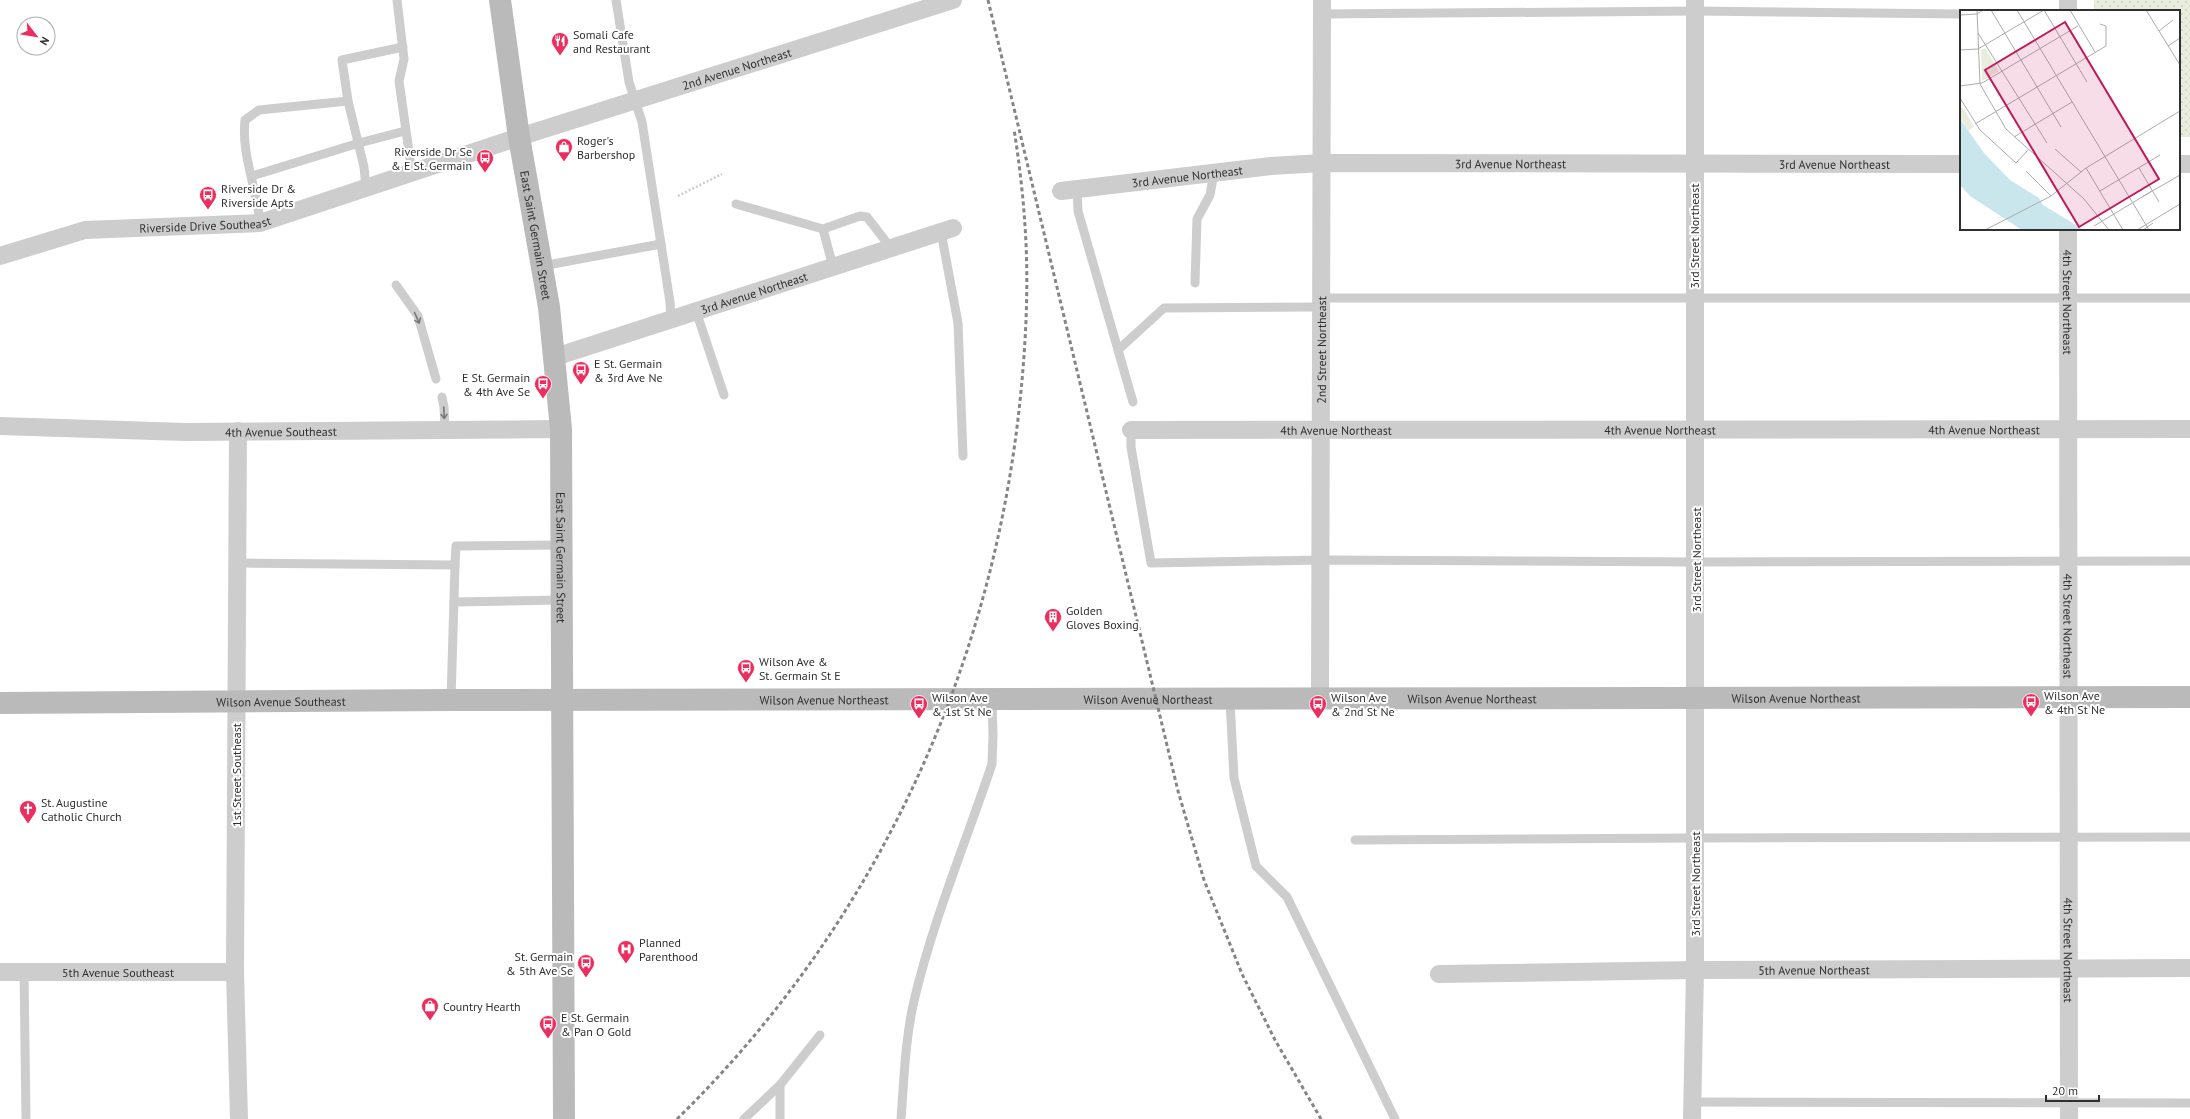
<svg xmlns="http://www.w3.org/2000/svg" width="2190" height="1119" font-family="'PT Sans',sans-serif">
	<defs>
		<pattern id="park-dots" width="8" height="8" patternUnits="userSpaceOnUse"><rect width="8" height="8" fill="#e9edde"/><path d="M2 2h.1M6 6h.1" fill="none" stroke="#c8ccbf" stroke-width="1.8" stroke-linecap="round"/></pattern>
	</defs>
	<rect width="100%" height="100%" fill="#fff"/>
	<path fill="url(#park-dots)" d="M2094 0H2190V137H2179V11H2094Z"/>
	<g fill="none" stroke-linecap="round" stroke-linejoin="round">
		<path stroke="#cdcdcd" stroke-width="2.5" stroke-dasharray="2 2" stroke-linecap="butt" d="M678 196 722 174"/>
		<g stroke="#cdcdcd" stroke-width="9">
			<path d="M397 0 404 59 399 81 412 173"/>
			<path d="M616 0 629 82 642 122 670 302 671 320"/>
			<path d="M1322 14 1695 11 1961 14"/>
			<path d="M348 101 342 60 403 47"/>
			<path d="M252 176 359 143 405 131"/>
			<path d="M1077 189 1078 211 1133 402"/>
			<path d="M736 204 823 229 860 216 867 217 891 248"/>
			<path d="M260 223C257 189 241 154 245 120L259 110 348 101 364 167 366 188"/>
			<path d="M823 229 833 267"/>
			<path d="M941 232 958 323 963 456"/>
			<path d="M542 266 661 244"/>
			<path d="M1195 283 1197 219 1210 195 1214 173"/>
			<path d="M396 285 418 316 436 379"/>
			<path d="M1322 298H2190"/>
			<path d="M696 311 724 395"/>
			<path d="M1118 350 1164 308 1321 307"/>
			<path d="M442 397 444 407 445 430"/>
			<path d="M1131 430V447L1151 563 1321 560 1696 562 2190 561"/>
			<path d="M237 563 455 565 456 546 561 545"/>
			<path d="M454 602 561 600"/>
			<path d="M451 700 455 565"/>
			<path d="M1230 700 1234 778 1256 866 1287 897 1395 1119"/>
			<path d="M1355 840 1694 838 2190 837"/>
			<path d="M24 972 26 1119"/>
			<path d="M1692 1102 2190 1103"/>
			<path d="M744 1119 780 1085"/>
			<path d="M780 1119V1085L820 1035"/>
			<path d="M901 1119C904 1080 905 1040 914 1001 933 920 966 842 992 764L993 735 992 700"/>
		</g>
		<g stroke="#cdcdcd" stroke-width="18">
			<path d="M2068 0V11"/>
			<path d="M2179 164H2190"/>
			<path id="s1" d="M1061 191 1271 166 1322 163 1961 164"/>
			<path id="s2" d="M2068 229 2069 1119"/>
			<path id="s3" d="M0 256 85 230 260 223 519 137 953 0"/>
			<path id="s4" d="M555 357 953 228"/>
			<path id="s5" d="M0 426 185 432 561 429"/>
			<path id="s6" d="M1131 430 2190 429"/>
			<path d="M238 431 235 972 239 1119"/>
			<path id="s7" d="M1320 699 1322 0"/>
			<path id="s8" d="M0 972H235"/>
			<path id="s9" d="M1439 974 1695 970 2190 968"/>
			<path d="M1692 1119 1695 970V0"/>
		</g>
		<g stroke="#bababa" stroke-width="22">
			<path id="s10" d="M500 0 519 137 549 307 561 429 564 1119"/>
			<path id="s11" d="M0 703 451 700 2190 697"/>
		</g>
		<g stroke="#858585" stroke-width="3" stroke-dasharray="4 3" stroke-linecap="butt">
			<path d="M988 0 1178 791 1204 880 1242 974 1275 1040 1321 1119"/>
			<path d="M677 1119C873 928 992 672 1020 401 1026 343 1029 284 1025 226 1023 194 1019 161 1014 129"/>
		</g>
	</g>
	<defs><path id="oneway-shaft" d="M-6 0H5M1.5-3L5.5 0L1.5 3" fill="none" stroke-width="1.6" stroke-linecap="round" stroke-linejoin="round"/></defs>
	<g stroke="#777">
		<use href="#oneway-shaft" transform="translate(417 318) rotate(66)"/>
		<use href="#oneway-shaft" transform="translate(444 413) rotate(88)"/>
	</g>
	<defs>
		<symbol id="restaurant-pin" viewBox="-11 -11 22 30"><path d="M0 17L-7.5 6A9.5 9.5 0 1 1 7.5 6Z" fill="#eb2e5e" stroke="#fff"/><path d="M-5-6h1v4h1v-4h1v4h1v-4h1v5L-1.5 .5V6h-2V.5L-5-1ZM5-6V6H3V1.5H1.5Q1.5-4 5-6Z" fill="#fff"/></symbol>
		<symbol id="shop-pin" viewBox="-11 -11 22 30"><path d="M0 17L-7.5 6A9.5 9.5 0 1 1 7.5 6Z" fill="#eb2e5e" stroke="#fff"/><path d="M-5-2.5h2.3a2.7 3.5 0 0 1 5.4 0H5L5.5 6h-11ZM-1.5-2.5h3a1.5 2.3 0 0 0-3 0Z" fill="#fff"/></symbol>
		<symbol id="bus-pin" viewBox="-11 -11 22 30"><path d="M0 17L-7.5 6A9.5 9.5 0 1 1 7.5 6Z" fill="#eb2e5e" stroke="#fff"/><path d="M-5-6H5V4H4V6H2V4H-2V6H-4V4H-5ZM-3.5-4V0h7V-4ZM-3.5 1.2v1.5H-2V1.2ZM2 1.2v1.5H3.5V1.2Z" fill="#fff"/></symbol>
		<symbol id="building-pin" viewBox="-11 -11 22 30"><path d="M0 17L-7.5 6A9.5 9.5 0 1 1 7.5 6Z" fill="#eb2e5e" stroke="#fff"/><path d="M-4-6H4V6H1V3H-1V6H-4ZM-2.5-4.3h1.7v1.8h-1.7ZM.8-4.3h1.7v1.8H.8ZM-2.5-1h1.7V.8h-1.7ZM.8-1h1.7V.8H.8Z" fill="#fff"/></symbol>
		<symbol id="church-pin" viewBox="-11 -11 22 30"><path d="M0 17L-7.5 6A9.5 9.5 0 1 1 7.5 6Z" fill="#eb2e5e" stroke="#fff"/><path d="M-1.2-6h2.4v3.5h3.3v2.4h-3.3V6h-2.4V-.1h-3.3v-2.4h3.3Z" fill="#fff"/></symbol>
		<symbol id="hospital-pin" viewBox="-11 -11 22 30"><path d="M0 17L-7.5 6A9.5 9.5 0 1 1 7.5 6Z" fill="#eb2e5e" stroke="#fff"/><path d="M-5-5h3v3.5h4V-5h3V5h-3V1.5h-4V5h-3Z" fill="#fff"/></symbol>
	</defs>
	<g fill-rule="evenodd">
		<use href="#restaurant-pin" x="550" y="31" width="20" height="27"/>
		<use href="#shop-pin" x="554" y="137" width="20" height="27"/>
		<use href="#bus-pin" x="475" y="148" width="20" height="27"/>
		<use href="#bus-pin" x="198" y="185" width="20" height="27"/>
		<use href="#bus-pin" x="571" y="360" width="20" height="27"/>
		<use href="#bus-pin" x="533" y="374" width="20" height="27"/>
		<use href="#building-pin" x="1043" y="607" width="20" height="27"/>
		<use href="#bus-pin" x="736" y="658" width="20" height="27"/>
		<use href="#bus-pin" x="2021" y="692" width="20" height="27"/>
		<use href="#bus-pin" x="909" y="694" width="20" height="27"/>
		<use href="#bus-pin" x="1308" y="694" width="20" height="27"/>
		<use href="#church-pin" x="18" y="799" width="20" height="27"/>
		<use href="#hospital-pin" x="616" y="939" width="20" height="27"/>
		<use href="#bus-pin" x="576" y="953" width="20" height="27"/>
		<use href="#shop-pin" x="420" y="996" width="20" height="27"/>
		<use href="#bus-pin" x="538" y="1014" width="20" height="27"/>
	</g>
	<g text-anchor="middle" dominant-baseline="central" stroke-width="4" stroke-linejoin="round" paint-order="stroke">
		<g font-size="12" fill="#303030" stroke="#fff" text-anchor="start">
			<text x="573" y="34">Somali Cafe<tspan x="573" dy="14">and Restaurant</tspan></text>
			<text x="577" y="140">Roger's<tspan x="577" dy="14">Barbershop</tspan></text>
			<text x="472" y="151" text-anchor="end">Riverside Dr Se<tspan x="472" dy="14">&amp; E St. Germain</tspan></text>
			<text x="221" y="188">Riverside Dr &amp;<tspan x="221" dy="14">Riverside Apts</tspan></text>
			<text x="594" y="363">E St. Germain<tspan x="594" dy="14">&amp; 3rd Ave Ne</tspan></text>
			<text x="530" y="377" text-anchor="end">E St. Germain<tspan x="530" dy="14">&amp; 4th Ave Se</tspan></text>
			<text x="1066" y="610">Golden<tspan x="1066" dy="14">Gloves Boxing</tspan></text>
			<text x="759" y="661">Wilson Ave &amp;<tspan x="759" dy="14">St. Germain St E</tspan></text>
			<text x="2044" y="695">Wilson Ave<tspan x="2044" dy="14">&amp; 4th St Ne</tspan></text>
			<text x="932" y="697">Wilson Ave<tspan x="932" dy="14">&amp; 1st St Ne</tspan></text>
			<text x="1331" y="697">Wilson Ave<tspan x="1331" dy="14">&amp; 2nd St Ne</tspan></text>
			<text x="41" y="802">St. Augustine<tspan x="41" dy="14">Catholic Church</tspan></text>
			<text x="639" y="942">Planned<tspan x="639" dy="14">Parenthood</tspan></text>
			<text x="573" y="956" text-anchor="end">St. Germain<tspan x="573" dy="14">&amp; 5th Ave Se</tspan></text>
			<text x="443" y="1006">Country Hearth</text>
			<text x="561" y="1017">E St. Germain<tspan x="561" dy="14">&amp; Pan O Gold</tspan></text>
		</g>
		<g font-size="12" fill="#303030" stroke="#fff">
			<text stroke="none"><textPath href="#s3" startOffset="765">2nd Avenue Northeast</textPath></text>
			<text stroke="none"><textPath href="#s1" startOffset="451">3rd Avenue Northeast</textPath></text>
			<text stroke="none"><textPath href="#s1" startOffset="775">3rd Avenue Northeast</textPath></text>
			<text stroke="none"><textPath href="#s1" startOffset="127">3rd Avenue Northeast</textPath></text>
			<text stroke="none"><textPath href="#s3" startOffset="209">Riverside Drive Southeast</textPath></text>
			<text stroke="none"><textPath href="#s10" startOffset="238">East Saint Germain Street</textPath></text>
			<text transform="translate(1694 236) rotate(-90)">3rd Street Northeast</text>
			<text stroke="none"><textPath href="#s4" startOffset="209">3rd Avenue Northeast</textPath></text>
			<text stroke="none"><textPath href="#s2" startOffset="73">4th Street Northeast</textPath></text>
			<text stroke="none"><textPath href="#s7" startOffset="349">2nd Street Northeast</textPath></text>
			<text stroke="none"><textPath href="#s6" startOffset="853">4th Avenue Northeast</textPath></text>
			<text stroke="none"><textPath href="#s6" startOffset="205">4th Avenue Northeast</textPath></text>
			<text stroke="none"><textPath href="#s6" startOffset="529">4th Avenue Northeast</textPath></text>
			<text stroke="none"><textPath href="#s5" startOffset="281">4th Avenue Southeast</textPath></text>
			<text stroke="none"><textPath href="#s10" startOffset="562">East Saint Germain Street</textPath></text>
			<text transform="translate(1696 560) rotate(-90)">3rd Street Northeast</text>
			<text stroke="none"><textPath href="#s2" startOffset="397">4th Street Northeast</textPath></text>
			<text stroke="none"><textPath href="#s11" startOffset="1796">Wilson Avenue Northeast</textPath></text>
			<text stroke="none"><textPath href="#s11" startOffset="1472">Wilson Avenue Northeast</textPath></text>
			<text stroke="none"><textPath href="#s11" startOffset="281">Wilson Avenue Southeast</textPath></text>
			<text stroke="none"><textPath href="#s11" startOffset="824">Wilson Avenue Northeast</textPath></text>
			<text stroke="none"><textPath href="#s11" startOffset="1148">Wilson Avenue Northeast</textPath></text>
			<text transform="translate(236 775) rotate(-90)">1st Street Southeast</text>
			<text transform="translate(1695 884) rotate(-90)">3rd Street Northeast</text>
			<text stroke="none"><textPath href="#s2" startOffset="721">4th Street Northeast</textPath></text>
			<text stroke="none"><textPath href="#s9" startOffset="375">5th Avenue Northeast</textPath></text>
			<text stroke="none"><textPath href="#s8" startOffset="118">5th Avenue Southeast</textPath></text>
		</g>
	</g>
	<g transform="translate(1960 10)">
		<rect width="220" height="220" fill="#fff"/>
		<path d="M0 97 4 99 14 117 8 121 0 107Z" fill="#e9edde"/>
		<path d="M25 38 39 61 22 71 21 40Z" fill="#e9edde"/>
		<path d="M0 109 24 143 50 170 79 188 83 195 124 220H62L10 186 0 175Z" fill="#cae6ed"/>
		<path fill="none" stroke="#acacac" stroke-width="1" d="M17 0 20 74 46 119 124 189 149 220M31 0 101 117M57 0 189 220M84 0 127 72M110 0 135 42M186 0 220 55M0 5 17 4 23 0M199 21 213 10M18 23 87 133M208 36 220 28M0 40 18 39 84 0M0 76 22 73 118 16M0 88 20 120 56 153 68 140M15 114 146 36V16L140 14M54 127 112 92M95 139 121 162M126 158 163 220M179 158 199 192M66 161 91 186M140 181 200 145M182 187 220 165M134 216 192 181M25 220 91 186 126 158 220 101M177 220 220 194M183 220 193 213"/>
		<path fill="#c2185b" fill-opacity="0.15" stroke="#c2185b" stroke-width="2" d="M105 12 199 169 119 217 25 60Z"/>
		<rect width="220" height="220" fill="none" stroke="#303030" stroke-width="2"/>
	</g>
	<g transform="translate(36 36) rotate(121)"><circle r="19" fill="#ffffff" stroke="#acacac"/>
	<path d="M0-3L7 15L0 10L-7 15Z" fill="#eb2e5e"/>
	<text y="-6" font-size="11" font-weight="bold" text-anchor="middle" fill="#303030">N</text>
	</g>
	<path d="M2046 1095v6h53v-6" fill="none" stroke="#303030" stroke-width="2"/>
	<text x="2052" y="1095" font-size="12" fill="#303030" stroke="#ffffff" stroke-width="3" paint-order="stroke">20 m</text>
</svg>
